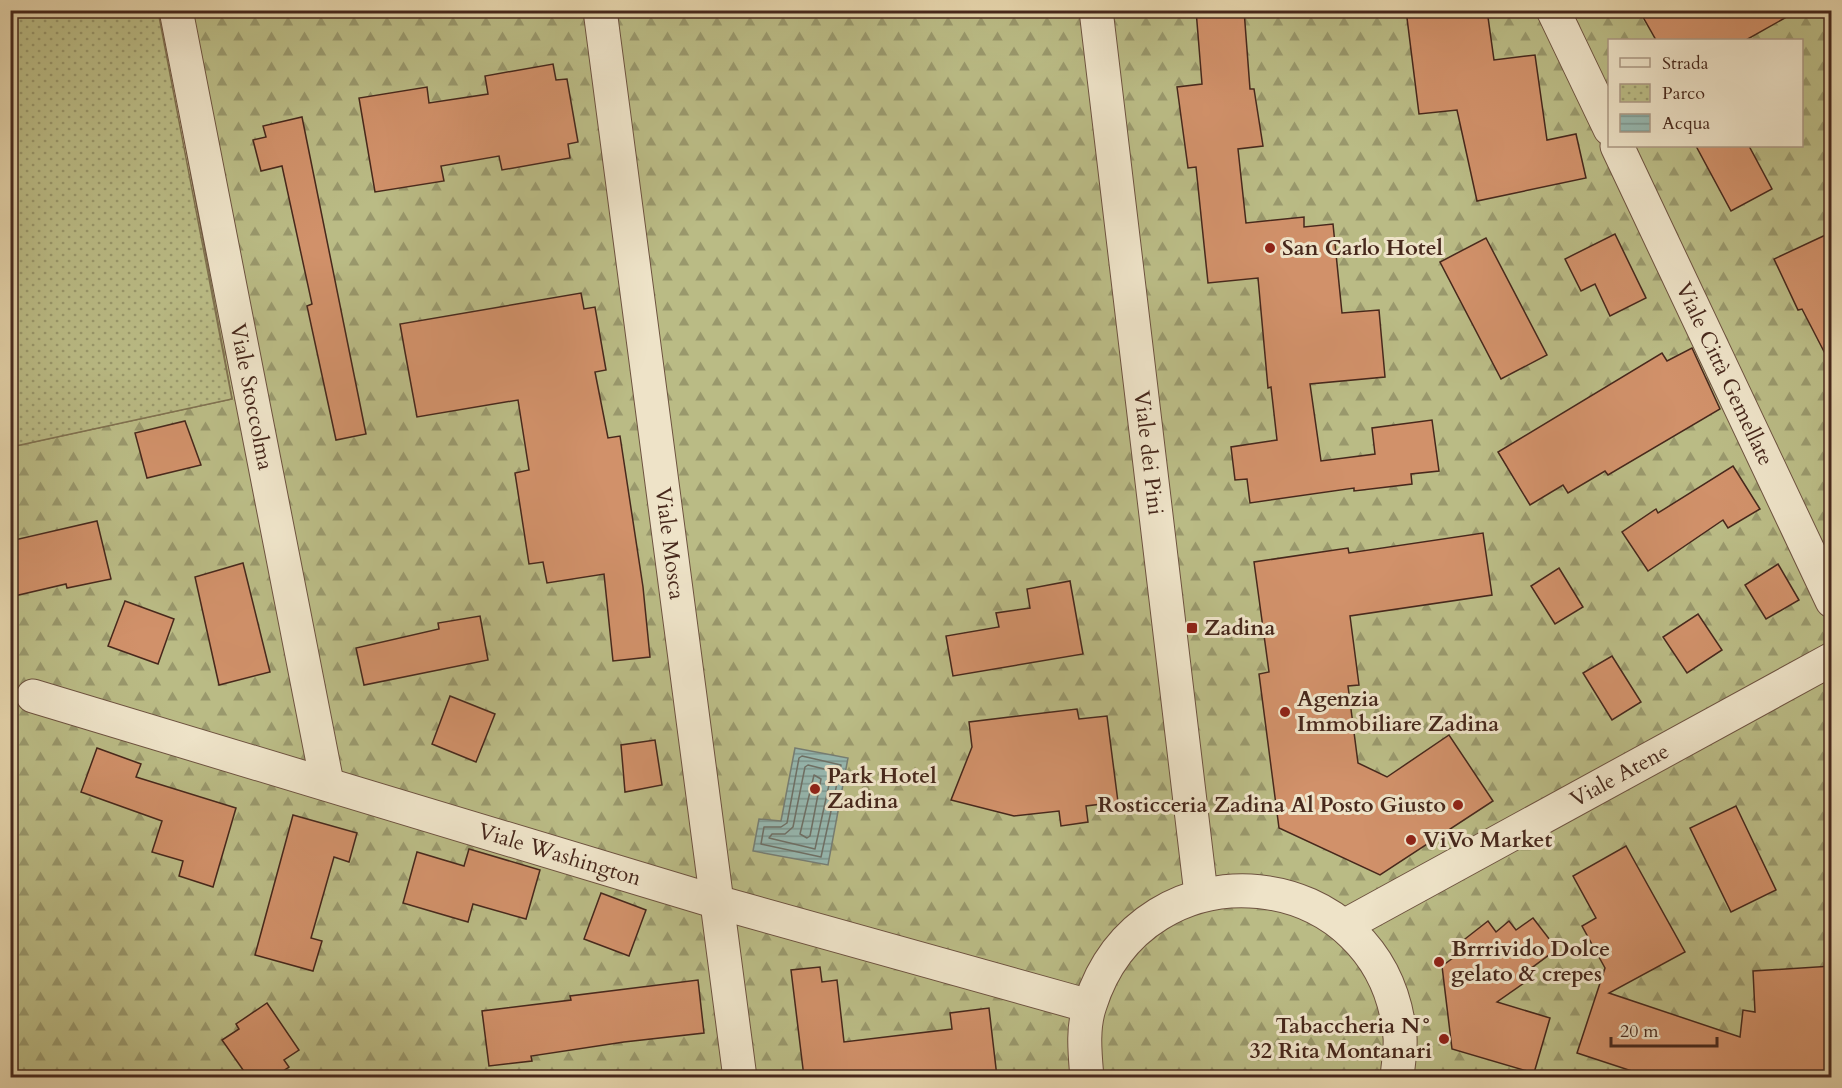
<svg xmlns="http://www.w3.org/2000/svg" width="1842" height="1088" font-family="Cardo,serif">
	<defs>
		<pattern id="forest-firs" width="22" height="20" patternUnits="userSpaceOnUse" patternTransform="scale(1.5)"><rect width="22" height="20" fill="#babb85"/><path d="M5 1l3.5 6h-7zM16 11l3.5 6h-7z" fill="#99986c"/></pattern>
		<pattern id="park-dots" width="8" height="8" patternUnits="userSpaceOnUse" patternTransform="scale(1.5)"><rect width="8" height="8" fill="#babb85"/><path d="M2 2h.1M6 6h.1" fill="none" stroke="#99986c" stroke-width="1.8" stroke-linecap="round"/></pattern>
		<pattern id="water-rules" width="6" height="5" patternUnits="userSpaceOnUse" patternTransform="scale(1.5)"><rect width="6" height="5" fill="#96b7af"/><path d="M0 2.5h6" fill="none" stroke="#7c958e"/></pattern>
	</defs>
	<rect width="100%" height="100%" fill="#e5d4ab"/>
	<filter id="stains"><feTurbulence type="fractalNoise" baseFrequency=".00333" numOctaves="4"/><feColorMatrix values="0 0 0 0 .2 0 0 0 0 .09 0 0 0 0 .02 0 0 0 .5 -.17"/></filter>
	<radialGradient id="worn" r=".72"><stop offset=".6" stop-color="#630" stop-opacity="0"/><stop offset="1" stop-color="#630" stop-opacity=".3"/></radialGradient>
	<path fill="url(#forest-firs)" stroke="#807250" stroke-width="1.5" fill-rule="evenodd" d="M161 11H1831V1077H11L10 447 232 399ZM1610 40H1802V146H1610Z"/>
	<path fill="url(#park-dots)" stroke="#807250" stroke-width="1.5" d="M10 11H158L232 399 11 447Z"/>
	<path fill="url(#water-rules)" stroke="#767e74" stroke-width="1.5" d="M795 748 848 758 828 865 753 851 759 819 781 821Z"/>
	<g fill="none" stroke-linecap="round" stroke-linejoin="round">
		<g stroke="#6e7066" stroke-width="1.5">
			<path d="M802 756 841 765 821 857 761 844 764 827H781L787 823 799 758Z"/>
			<path d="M808 765 832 771 815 849 769 838 772 834H785L793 827 805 767Z"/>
			<path d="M814 775 821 779 810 836 807 838 800 834Z"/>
		</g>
	</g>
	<g fill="#d1916a" stroke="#47281c" stroke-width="1.5">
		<path d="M1196 10H1244L1250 89H1254L1263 146 1238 149 1246 223 1304 217V227L1333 224 1342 313 1379 310 1385 377 1310 384 1321 461 1375 454 1372 428 1432 420 1439 471 1411 474 1412 484 1354 491V488L1250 503 1247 479 1235 480 1231 447 1277 440 1271 387 1268 388 1258 278 1208 283 1196 167 1188 168 1177 87 1202 84Z"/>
		<path d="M1406 10H1487L1494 60 1535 55 1547 140 1576 134 1586 178 1477 201 1457 110 1419 114Z"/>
		<path d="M1639 10H1799L1746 40H1656Z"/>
		<path d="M553 64 556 80 567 79 578 142 568 144 570 158 502 170 499 156 441 166 444 181 375 192 359 98 427 87 429 103 488 94 485 76Z"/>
		<path d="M302 117 366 434 336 440 307 306 312 304 282 166 261 171 253 140 266 137 263 126Z"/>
		<path d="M1696 146H1749L1772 189 1731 211Z"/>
		<path d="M1832 232V367L1802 309 1798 310 1774 259Z"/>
		<path d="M1615 234 1646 298 1610 316 1595 284 1581 291 1565 259Z"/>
		<path d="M1486 238 1547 355 1501 379 1440 262Z"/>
		<path d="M581 293 584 309 595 307 606 370 595 372 608 438 620 436 643 587 650 657 613 661 604 574 547 583 543 562 529 564 515 473 529 470 518 400 417 417 405 352 400 324Z"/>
		<path d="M1692 348 1720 409 1608 475 1605 471 1568 493 1563 485 1530 505 1498 452 1662 353 1667 361Z"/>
		<path d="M185 421 201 465 147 478 135 433Z"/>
		<path d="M1733 466 1760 509 1728 528 1723 520 1648 571 1622 532 1656 509 1658 513Z"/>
		<path d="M97 521 111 579 67 588 66 584 10 597V541Z"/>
		<path d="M1483 533 1492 595 1350 616 1359 685 1348 686 1358 763 1387 777 1449 735 1493 801 1380 875 1279 828 1259 674 1269 672 1254 562 1348 548 1349 553Z"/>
		<path d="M243 563 270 672 219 685 195 577Z"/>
		<path d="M1778 564 1799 600 1766 619 1745 585Z"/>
		<path d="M1559 568 1583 607 1555 624 1531 586Z"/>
		<path d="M1070 581 1083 654 953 676 946 636 999 627 996 613 1030 608 1027 589Z"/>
		<path d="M125 601 174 619 158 664 108 646Z"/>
		<path d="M1698 614 1722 650 1687 673 1663 637Z"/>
		<path d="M480 616 488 660 364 685 356 648 439 629 438 623Z"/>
		<path d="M1612 656 1641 702 1612 720 1583 673Z"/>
		<path d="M450 696 495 714 476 762 432 744Z"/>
		<path d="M1077 709 1079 719 1107 716 1118 802 1086 806 1088 822 1061 826 1059 811 1014 816 951 800 972 747 969 722Z"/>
		<path d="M655 740 662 785 625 792 621 745Z"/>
		<path d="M97 748 141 764 136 777 236 808 213 887 179 876 183 861 152 852 162 821 81 792Z"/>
		<path d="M1736 806 1776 890 1731 912 1690 828Z"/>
		<path d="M293 815 357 833 349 862 334 857 311 938 322 941 313 971 255 955Z"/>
		<path d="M1626 846 1685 952 1609 993 1740 1037 1743 1010 1755 1012 1753 971 1832 966V1077H1650L1577 1053 1605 968 1582 926 1596 918 1573 876Z"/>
		<path d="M469 849 540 870 526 919 473 904 468 922 403 903 417 852 464 866Z"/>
		<path d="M601 893 646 910 629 956 584 939Z"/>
		<path d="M1533 918 1557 949 1522 975 1527 981 1497 1002 1550 1018 1534 1073 1452 1049 1442 966 1461 952 1456 946 1488 921 1496 932 1509 921 1516 930Z"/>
		<path d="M820 967 822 982 837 980 844 1042 952 1029 950 1013 989 1008 997 1077H804L791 970Z"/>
		<path d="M698 980 704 1033 624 1042 531 1056 532 1061 489 1066 482 1011 571 1000 570 996Z"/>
		<path d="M267 1003 299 1050 284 1060 289 1067 274 1077H248L222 1040 239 1029 236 1024Z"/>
	</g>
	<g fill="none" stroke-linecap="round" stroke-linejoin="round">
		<defs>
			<g id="minor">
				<path id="s1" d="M176 10 327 783"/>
				<path id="s2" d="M600 10 740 1078"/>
				<path id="s3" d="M1096 10 1201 894"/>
				<path d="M1553 10 1610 129"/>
				<path id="s4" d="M1617 146 1832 601"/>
				<path id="s5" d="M33 696 717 902 1089 1006"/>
				<path id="s6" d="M1344 926 1832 659"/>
				<path d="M1087 1078C1085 1054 1082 1028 1090 1005 1143 837 1384 860 1400 1037 1401 1050 1398 1064 1397 1078"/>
			</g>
		</defs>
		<use href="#minor" stroke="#6e5340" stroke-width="35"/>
		<use href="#minor" stroke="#eee3c8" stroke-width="33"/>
	</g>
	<g fill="#8f2418" stroke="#eee3c8" stroke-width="2">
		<circle cx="1270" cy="248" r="6"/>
		<rect x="1186" y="622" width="12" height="12" rx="3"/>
		<circle cx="1285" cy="712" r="6"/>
		<circle cx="815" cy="789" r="6"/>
		<circle cx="1458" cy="805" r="6"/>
		<circle cx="1411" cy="840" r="6"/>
		<circle cx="1439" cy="962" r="6"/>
		<circle cx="1444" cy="1039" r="6"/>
	</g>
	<g text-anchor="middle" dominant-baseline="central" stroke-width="6" stroke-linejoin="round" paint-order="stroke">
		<g font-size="22" font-weight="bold" fill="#47281c" stroke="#eee3c8" text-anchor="start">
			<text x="1282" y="248">San Carlo Hotel</text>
			<text x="1204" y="628">Zadina</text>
			<text x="1297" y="699">Agenzia<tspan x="1297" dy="25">Immobiliare Zadina</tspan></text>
			<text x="827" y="776">Park Hotel<tspan x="827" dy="25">Zadina</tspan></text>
			<text x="1446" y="805" text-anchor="end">Rosticceria Zadina Al Posto Giusto</text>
			<text x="1423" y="840">ViVo Market</text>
			<text x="1451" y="949">Brrrivido Dolce<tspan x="1451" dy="25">gelato &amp; crepes</tspan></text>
			<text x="1432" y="1026" text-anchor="end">Tabaccheria N°<tspan x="1432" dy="25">32 Rita Montanari</tspan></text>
		</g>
		<g font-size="22" fill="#47281c" stroke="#eee3c8">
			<text stroke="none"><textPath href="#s4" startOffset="252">Viale Città Gemellate</textPath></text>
			<text stroke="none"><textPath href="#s1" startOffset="394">Viale Stoccolma</textPath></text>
			<text stroke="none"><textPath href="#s3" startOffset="446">Viale dei Pini</textPath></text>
			<text stroke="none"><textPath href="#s2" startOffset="538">Viale Mosca</textPath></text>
			<text stroke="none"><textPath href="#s6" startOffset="314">Viale Atene</textPath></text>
			<text stroke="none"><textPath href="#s5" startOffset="550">Viale Washington</textPath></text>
		</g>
	</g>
	<rect width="1842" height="1088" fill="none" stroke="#e5d4ab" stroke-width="36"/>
	<rect x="12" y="12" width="1818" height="1064" fill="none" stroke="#47281c" stroke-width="3"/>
	<rect x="18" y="18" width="1806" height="1052" fill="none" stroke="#47281c" stroke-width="1.5"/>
	<rect x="1608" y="39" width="195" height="108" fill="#eee3c8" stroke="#ab9883" stroke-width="1.5"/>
	<rect x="1620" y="58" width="30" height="9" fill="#eee3c8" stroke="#ab9883" stroke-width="1.5"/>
	<text x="1662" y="69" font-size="18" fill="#47281c">Strada</text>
	<rect x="1620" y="84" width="30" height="18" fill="url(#park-dots)" stroke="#ab9883" stroke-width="1.5"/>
	<text x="1662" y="99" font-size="18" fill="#47281c">Parco</text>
	<rect x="1620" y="114" width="30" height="18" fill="url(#water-rules)" stroke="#ab9883" stroke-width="1.5"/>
	<text x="1662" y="129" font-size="18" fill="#47281c">Acqua</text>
	<path d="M1611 1037v9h106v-9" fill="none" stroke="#47281c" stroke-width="3"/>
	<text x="1620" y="1037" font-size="18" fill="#47281c" stroke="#eee3c8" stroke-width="4.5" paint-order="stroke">20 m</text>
	<rect width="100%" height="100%" filter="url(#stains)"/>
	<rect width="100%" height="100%" fill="url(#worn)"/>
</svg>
